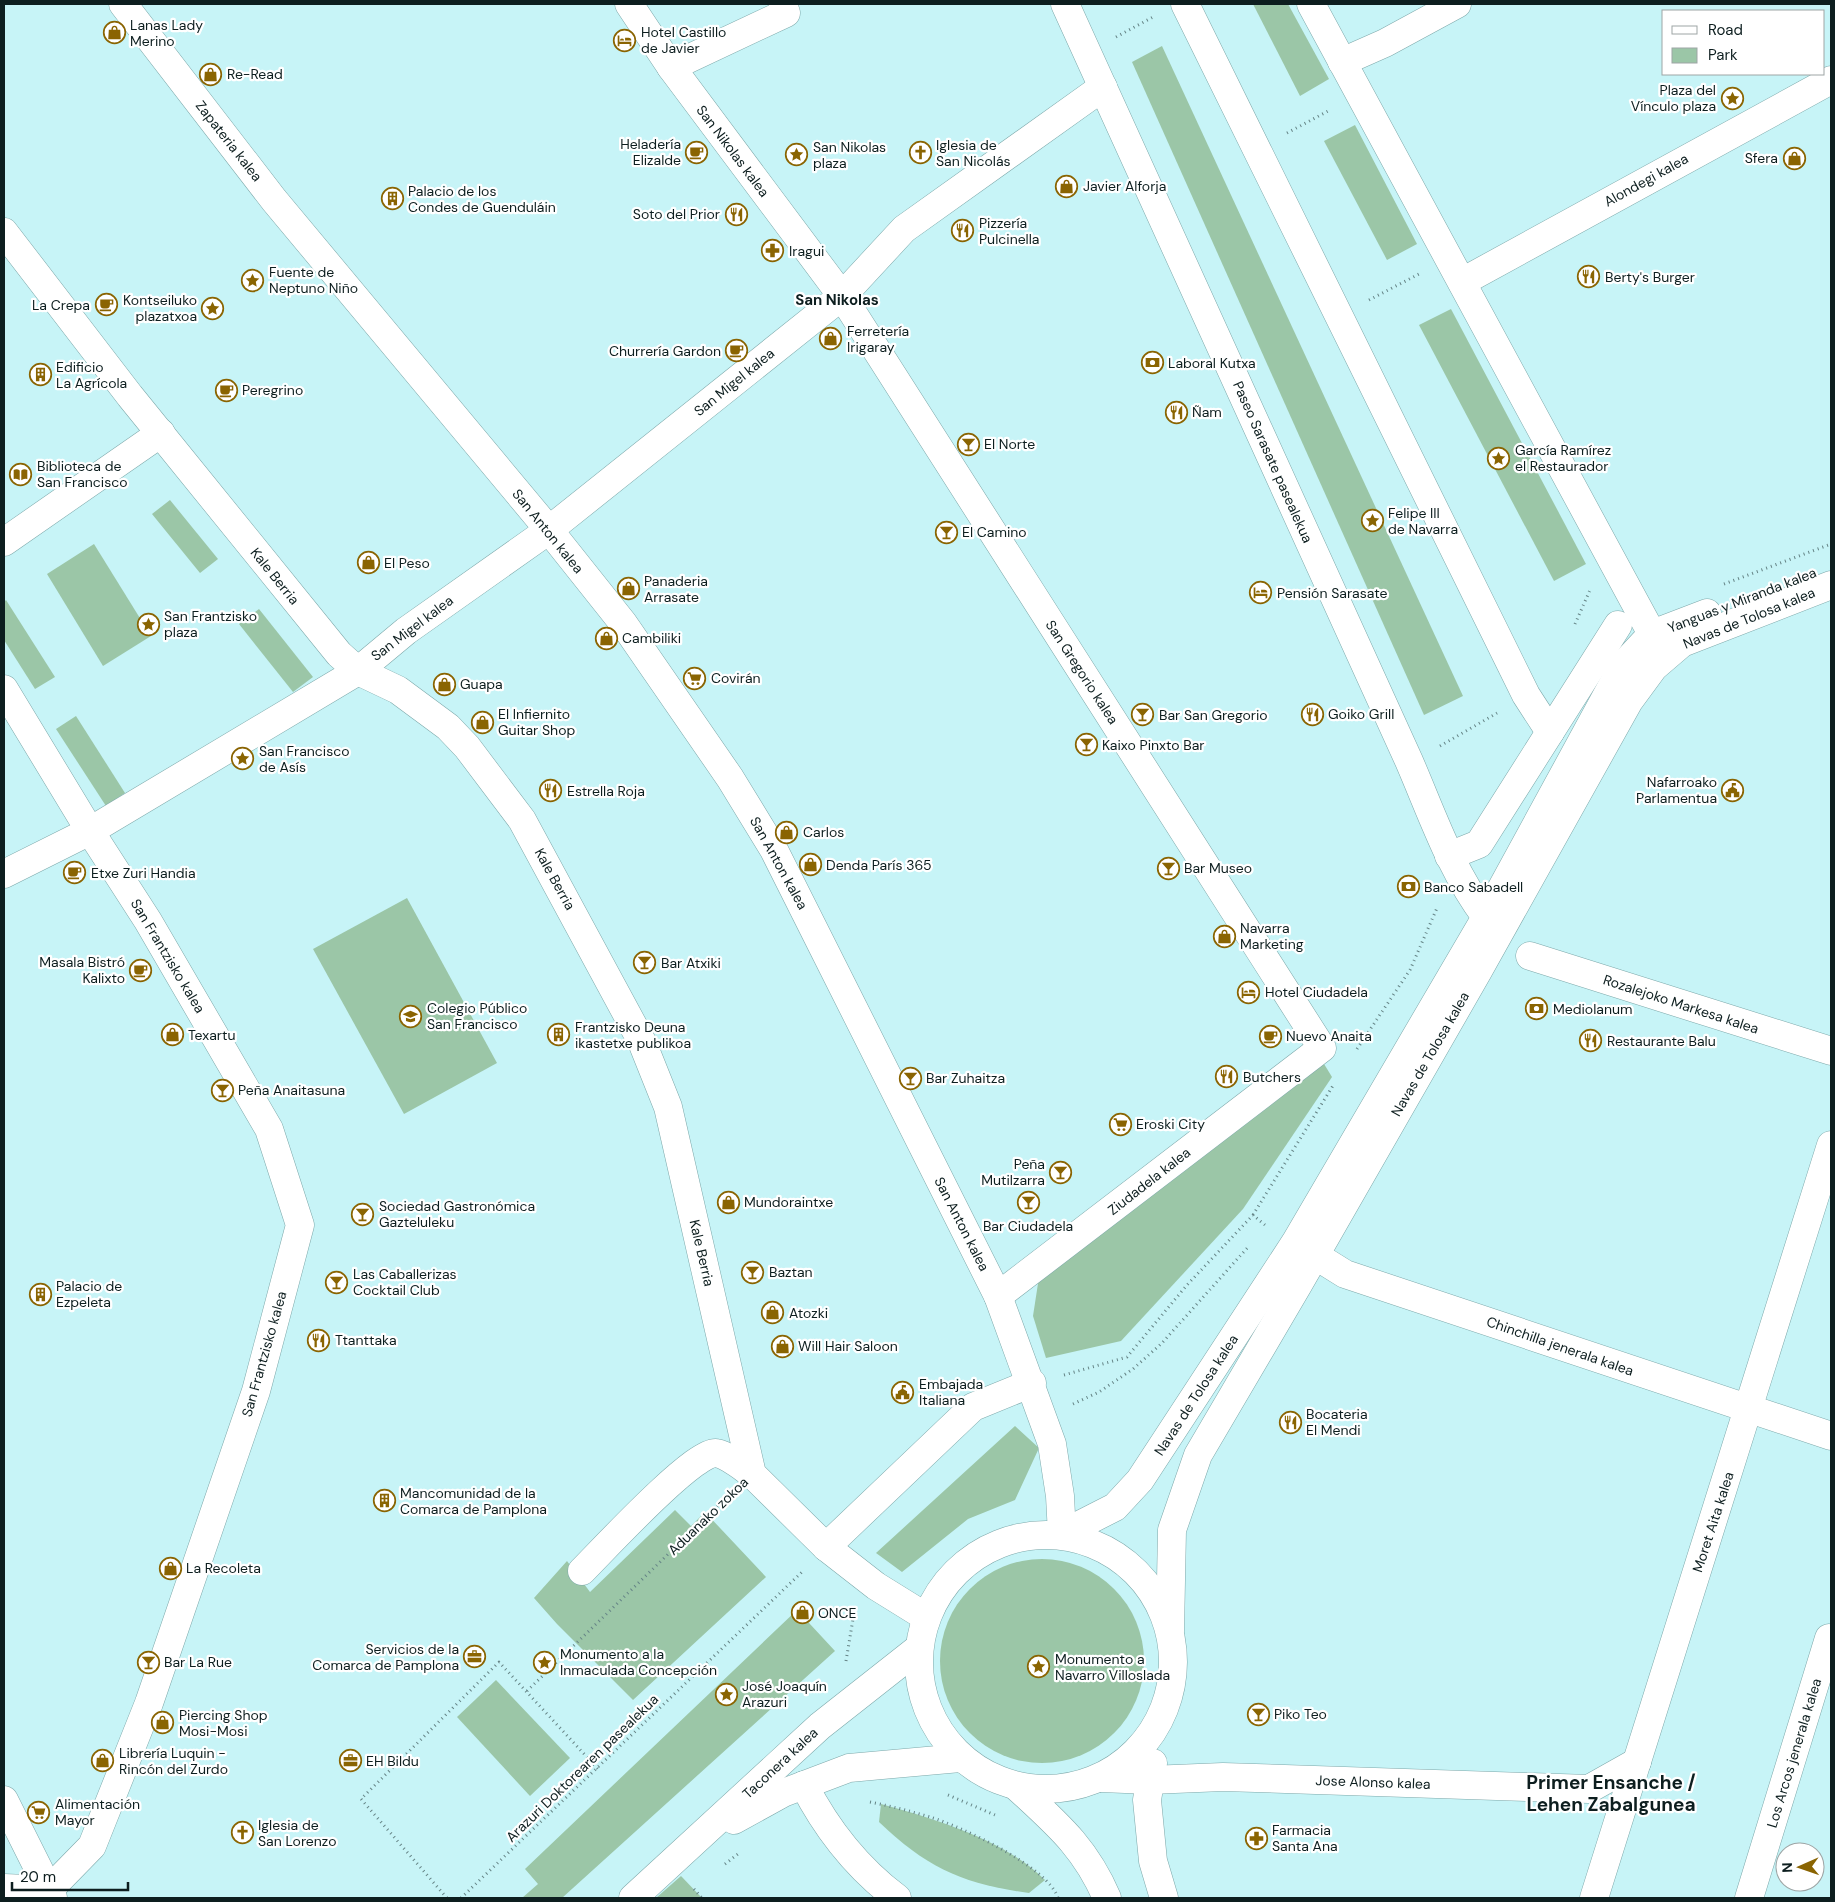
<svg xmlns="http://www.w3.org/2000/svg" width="1835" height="1902" font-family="'DM Sans',sans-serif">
	<rect width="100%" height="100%" fill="#c7f4f7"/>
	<g fill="#9bc6a7">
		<path d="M1253 4H1288L1329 79 1300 96Z"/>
		<path d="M1162 46 1463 696 1424 715 1132 62Z"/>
		<path d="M1355 125 1417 244 1387 260 1324 141Z"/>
		<path d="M1451 309 1586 564 1554 581 1419 325Z"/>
		<path d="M170 500 218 559 200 573 152 514Z"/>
		<path d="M94 544 151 636 103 666 47 574Z"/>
		<path d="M6 600 55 677 35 689 4 640V602Z"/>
		<path d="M259 609 313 677 293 692 239 624Z"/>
		<path d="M76 716 125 793 106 806 56 729Z"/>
		<path d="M407 898 497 1063 404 1114 313 949Z"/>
		<path d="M1321 1059 1332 1077 1243 1209 1121 1341 1046 1358 1033 1316 1039 1277Z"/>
		<path d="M1015 1426 1039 1448 1015 1500 968 1519 902 1572 876 1553Z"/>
		<path d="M675 1510 691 1526 705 1512 766 1577 633 1700 557 1624 534 1598 567 1561 590 1592Z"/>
		<circle cx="1042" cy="1661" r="102"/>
		<path d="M797 1610 835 1651 562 1898H522L538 1884 525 1869Z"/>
		<path d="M496 1680 570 1758 530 1796 457 1717Z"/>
		<path d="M881 1804C933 1818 1007 1841 1045 1880L1029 1893C963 1884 927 1868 879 1822Z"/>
		<path d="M681 1876 702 1898H656Z"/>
	</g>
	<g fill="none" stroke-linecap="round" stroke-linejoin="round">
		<defs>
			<g id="minor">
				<path d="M123 4 274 200 549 530 623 623 730 778 774 850 998 1296 1052 1444 1060 1496 1062 1534"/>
				<path d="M629 4 671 67 842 296 1322 1048 998 1296"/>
				<path d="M1065 4 1409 761C1432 814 1451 871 1486 917"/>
				<path d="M1185 4 1526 695 1550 732"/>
				<path d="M1311 4 1652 634 1668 639"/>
				<path d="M1342 62 1385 43 1457 4"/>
				<path d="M671 67 786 13 783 4"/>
				<path d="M4 232 130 396 339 654 358 671 398 690 448 727 467 747 522 820 642 1042 668 1107 752 1474 826 1547 876 1586 926 1617"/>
				<path d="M1462 282 1831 80"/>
				<path d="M4 542 161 433"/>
				<path d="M4 689 90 831 148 921 269 1129 300 1225 256 1391 149 1703 92 1846 49 1890"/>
				<path d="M1449 856 1479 844 1618 625"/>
				<path d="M4 874 90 831 358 671 406 631 549 530 842 296 904 229 1103 87"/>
				<path d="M1530 956 1831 1051"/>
				<path d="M1300 1246 1345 1274 1831 1436"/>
				<path d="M1062 1534 1115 1507 1140 1480 1295 1243 1486 917 1624 664 1652 634 1707 613"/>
				<circle cx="1046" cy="1662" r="127"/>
				<path d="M826 1547 973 1407 1032 1383"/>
				<path d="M582 1571C601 1552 695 1450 716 1453 728 1455 742 1467 752 1474"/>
				<path d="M1170 1631 1172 1530 1198 1455 1298 1285 1478 971 1629 701 1654 667 1682 643 1831 585"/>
				<path d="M1153 1763 1147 1800 1153 1861 1164 1898"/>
				<path d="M1101 1778 1150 1780 1223 1777 1589 1789 1637 1762"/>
				<path d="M804 1785C827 1830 856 1867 897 1898"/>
				<path d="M1017 1787C1057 1824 1085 1847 1107 1898"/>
				<path d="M4 1800 53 1898"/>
				<path d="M734 1820 783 1793 849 1768 960 1758"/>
				<path d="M4 1888 49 1890"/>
				<path d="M633 1898 820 1726 919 1648"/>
				<path d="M1594 1898 1831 1145"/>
				<path d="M1749 1898 1829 1638 1831 1639"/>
			</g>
		</defs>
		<use href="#minor" stroke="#7da8aa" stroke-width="29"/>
		<g stroke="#658486" stroke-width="3" stroke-dasharray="1 4" stroke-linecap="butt">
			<path d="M1116 37 1155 16"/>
			<path d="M1287 133 1330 110"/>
			<path d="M1369 300 1419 274"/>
			<path d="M1724 584 1831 544"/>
			<path d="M1575 624 1590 590"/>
			<path d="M1440 746 1497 713"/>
			<path d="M1357 1049 1410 970 1437 908"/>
			<path d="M1253 1215 1334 1084"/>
			<path d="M1064 1375 1127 1357 1187 1285 1253 1215 1265 1225"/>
			<path d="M1073 1404 1099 1392 1133 1369 1162 1343 1249 1246"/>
			<path d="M846 1661 854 1613"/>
			<path d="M527 1691 726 1498"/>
			<path d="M948 1795 995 1815"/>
			<path d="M870 1802C890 1806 910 1811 930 1817 960 1826 1049 1867 1058 1898"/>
			<path d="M725 1864 738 1854"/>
			<path d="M694 1889 702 1898"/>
			<path d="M447 1898 361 1799 499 1662 598 1769"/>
			<path d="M461 1898 802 1572"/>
		</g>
		<use href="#minor" stroke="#fff" stroke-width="28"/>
	</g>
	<defs>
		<symbol id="shop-ring" viewBox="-11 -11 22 22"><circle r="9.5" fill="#fff" stroke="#8a6402" stroke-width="1.5"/><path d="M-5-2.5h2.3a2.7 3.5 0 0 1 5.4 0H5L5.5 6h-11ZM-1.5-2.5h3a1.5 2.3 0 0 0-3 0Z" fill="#8a6402"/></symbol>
		<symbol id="hotel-ring" viewBox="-11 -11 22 22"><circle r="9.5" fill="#fff" stroke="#8a6402" stroke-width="1.5"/><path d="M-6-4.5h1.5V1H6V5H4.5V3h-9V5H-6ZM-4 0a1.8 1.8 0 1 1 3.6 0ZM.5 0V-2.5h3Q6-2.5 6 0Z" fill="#8a6402"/></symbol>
		<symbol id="sight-ring" viewBox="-11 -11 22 22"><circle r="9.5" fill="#fff" stroke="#8a6402" stroke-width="1.5"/><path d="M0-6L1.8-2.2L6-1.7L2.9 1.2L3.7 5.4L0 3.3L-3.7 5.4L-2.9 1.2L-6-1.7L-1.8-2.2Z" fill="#8a6402"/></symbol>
		<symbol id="cafe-ring" viewBox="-11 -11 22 22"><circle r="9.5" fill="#fff" stroke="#8a6402" stroke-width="1.5"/><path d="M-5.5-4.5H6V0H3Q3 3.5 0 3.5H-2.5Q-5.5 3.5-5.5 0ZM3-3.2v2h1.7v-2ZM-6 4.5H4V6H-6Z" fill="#8a6402"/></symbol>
		<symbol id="church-ring" viewBox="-11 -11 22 22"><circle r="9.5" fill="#fff" stroke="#8a6402" stroke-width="1.5"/><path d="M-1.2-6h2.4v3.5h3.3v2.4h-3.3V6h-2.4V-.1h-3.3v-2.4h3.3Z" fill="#8a6402"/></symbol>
		<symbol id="building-ring" viewBox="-11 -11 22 22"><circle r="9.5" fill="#fff" stroke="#8a6402" stroke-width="1.5"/><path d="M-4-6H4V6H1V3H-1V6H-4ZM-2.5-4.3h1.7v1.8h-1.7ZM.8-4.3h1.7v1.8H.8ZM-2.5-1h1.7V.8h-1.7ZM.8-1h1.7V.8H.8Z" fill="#8a6402"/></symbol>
		<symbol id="restaurant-ring" viewBox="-11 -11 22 22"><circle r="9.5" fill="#fff" stroke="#8a6402" stroke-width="1.5"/><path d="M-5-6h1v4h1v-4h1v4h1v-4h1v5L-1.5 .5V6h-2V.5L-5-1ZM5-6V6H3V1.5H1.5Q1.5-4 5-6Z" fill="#8a6402"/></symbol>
		<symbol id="pharmacy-ring" viewBox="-11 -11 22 22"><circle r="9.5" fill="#fff" stroke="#8a6402" stroke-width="1.5"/><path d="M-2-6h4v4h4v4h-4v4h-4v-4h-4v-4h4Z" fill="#8a6402"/></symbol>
		<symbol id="bank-ring" viewBox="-11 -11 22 22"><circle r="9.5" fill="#fff" stroke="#8a6402" stroke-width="1.5"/><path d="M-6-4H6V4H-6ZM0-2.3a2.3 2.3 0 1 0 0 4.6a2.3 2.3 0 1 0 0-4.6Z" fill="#8a6402"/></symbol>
		<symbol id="bar-ring" viewBox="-11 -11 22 22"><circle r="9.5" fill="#fff" stroke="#8a6402" stroke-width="1.5"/><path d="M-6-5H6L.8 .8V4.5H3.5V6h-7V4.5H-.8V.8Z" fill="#8a6402"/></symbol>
		<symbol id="library-ring" viewBox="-11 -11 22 22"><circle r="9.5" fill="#fff" stroke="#8a6402" stroke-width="1.5"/><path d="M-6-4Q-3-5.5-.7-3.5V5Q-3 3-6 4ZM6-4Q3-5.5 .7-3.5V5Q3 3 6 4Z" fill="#8a6402"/></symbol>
		<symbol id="supermarket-ring" viewBox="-11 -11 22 22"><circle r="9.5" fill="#fff" stroke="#8a6402" stroke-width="1.5"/><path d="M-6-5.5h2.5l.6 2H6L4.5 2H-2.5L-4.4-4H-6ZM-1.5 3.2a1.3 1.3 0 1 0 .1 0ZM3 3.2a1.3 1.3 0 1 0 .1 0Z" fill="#8a6402"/></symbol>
		<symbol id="civic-ring" viewBox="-11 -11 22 22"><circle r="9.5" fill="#fff" stroke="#8a6402" stroke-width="1.5"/><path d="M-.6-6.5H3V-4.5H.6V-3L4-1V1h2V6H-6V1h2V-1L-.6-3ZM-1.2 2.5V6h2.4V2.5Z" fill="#8a6402"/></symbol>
		<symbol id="school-ring" viewBox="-11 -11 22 22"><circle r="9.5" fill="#fff" stroke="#8a6402" stroke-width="1.5"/><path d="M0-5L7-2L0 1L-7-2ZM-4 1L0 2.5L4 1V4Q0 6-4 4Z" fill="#8a6402"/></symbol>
		<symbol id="office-ring" viewBox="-11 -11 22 22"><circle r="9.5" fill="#fff" stroke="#8a6402" stroke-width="1.5"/><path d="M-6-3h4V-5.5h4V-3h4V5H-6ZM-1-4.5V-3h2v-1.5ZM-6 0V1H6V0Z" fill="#8a6402"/></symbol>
	</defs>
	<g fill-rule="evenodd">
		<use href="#shop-ring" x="102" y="20" width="25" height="25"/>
		<use href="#hotel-ring" x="612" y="28" width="25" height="25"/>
		<use href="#shop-ring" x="198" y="62" width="25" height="25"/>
		<use href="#sight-ring" x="1720" y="86" width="25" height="25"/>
		<use href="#cafe-ring" x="684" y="140" width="25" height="25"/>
		<use href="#church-ring" x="908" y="140" width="25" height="25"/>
		<use href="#sight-ring" x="784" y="142" width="25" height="25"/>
		<use href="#shop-ring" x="1782" y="146" width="25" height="25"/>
		<use href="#shop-ring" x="1054" y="174" width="25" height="25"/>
		<use href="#building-ring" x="380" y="186" width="25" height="25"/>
		<use href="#restaurant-ring" x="724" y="202" width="25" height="25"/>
		<use href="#restaurant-ring" x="950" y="218" width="25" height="25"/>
		<use href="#pharmacy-ring" x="760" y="238" width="25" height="25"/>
		<use href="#restaurant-ring" x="1576" y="264" width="25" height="25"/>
		<use href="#sight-ring" x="240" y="268" width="25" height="25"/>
		<use href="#cafe-ring" x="94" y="292" width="25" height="25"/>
		<use href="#sight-ring" x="200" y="296" width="25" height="25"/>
		<use href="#shop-ring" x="818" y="326" width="25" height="25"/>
		<use href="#cafe-ring" x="724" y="338" width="25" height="25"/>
		<use href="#bank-ring" x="1140" y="350" width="25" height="25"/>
		<use href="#building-ring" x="28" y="362" width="25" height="25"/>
		<use href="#cafe-ring" x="214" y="378" width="25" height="25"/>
		<use href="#restaurant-ring" x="1164" y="400" width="25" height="25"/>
		<use href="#bar-ring" x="956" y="432" width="25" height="25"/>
		<use href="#sight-ring" x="1486" y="446" width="25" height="25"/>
		<use href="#library-ring" x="8" y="462" width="25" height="25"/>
		<use href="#sight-ring" x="1360" y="508" width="25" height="25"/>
		<use href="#bar-ring" x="934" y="520" width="25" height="25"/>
		<use href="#shop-ring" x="356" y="550" width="25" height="25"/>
		<use href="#shop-ring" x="616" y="576" width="25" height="25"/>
		<use href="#hotel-ring" x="1248" y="580" width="25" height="25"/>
		<use href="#sight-ring" x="136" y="612" width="25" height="25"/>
		<use href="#shop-ring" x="594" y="626" width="25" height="25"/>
		<use href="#supermarket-ring" x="682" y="666" width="25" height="25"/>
		<use href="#shop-ring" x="432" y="672" width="25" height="25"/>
		<use href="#restaurant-ring" x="1300" y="702" width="25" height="25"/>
		<use href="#bar-ring" x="1130" y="702" width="25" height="25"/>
		<use href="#shop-ring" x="470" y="710" width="25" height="25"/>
		<use href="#bar-ring" x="1074" y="732" width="25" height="25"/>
		<use href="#sight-ring" x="230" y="746" width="25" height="25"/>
		<use href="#civic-ring" x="1720" y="778" width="25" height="25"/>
		<use href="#restaurant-ring" x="538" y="778" width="25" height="25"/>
		<use href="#shop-ring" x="774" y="820" width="25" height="25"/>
		<use href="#shop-ring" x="798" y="852" width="25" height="25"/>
		<use href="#bar-ring" x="1156" y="856" width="25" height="25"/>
		<use href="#cafe-ring" x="62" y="860" width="25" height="25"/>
		<use href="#bank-ring" x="1396" y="874" width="25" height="25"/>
		<use href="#shop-ring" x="1212" y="924" width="25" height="25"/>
		<use href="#bar-ring" x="632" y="950" width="25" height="25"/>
		<use href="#cafe-ring" x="128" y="958" width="25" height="25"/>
		<use href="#hotel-ring" x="1236" y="980" width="25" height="25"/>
		<use href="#bank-ring" x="1524" y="996" width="25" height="25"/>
		<use href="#school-ring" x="398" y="1004" width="25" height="25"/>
		<use href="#shop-ring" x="160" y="1022" width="25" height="25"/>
		<use href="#building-ring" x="546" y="1022" width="25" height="25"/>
		<use href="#cafe-ring" x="1258" y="1024" width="25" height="25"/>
		<use href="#restaurant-ring" x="1578" y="1028" width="25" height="25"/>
		<use href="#restaurant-ring" x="1214" y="1064" width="25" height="25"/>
		<use href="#bar-ring" x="898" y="1066" width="25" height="25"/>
		<use href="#bar-ring" x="210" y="1078" width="25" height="25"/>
		<use href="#supermarket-ring" x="1108" y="1112" width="25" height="25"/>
		<use href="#bar-ring" x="1048" y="1160" width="25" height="25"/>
		<use href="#shop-ring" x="716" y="1190" width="25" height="25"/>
		<use href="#bar-ring" x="1016" y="1190" width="25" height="25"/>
		<use href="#bar-ring" x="350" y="1202" width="25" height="25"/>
		<use href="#bar-ring" x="740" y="1260" width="25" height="25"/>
		<use href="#bar-ring" x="324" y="1270" width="25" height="25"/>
		<use href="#building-ring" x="28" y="1282" width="25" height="25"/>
		<use href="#shop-ring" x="760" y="1300" width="25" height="25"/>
		<use href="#restaurant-ring" x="306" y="1328" width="25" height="25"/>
		<use href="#shop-ring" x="770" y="1334" width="25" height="25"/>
		<use href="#civic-ring" x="890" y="1380" width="25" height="25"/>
		<use href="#restaurant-ring" x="1278" y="1410" width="25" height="25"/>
		<use href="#building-ring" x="372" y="1488" width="25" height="25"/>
		<use href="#shop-ring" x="158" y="1556" width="25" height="25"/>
		<use href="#shop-ring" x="790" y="1600" width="25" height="25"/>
		<use href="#office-ring" x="462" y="1644" width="25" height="25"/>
		<use href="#bar-ring" x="136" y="1650" width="25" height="25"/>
		<use href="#sight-ring" x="532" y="1650" width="25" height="25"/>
		<use href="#sight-ring" x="1026" y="1654" width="25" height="25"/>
		<use href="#sight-ring" x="714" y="1682" width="25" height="25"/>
		<use href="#bar-ring" x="1246" y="1702" width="25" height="25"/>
		<use href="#shop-ring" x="150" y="1710" width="25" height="25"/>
		<use href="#shop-ring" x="90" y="1748" width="25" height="25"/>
		<use href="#office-ring" x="338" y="1748" width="25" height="25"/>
		<use href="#supermarket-ring" x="26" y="1800" width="25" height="25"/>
		<use href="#church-ring" x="230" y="1820" width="25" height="25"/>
		<use href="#pharmacy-ring" x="1244" y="1826" width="25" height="25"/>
	</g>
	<g text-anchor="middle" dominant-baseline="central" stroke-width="4.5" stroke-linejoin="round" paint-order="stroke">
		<g font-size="14" fill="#0d1e1f" stroke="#fff" text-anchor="start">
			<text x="130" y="25">Lanas Lady<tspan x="130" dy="16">Merino</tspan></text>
			<text x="641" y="32">Hotel Castillo<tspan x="641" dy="16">de Javier</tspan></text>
			<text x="227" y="74">Re-Read</text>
			<text x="1716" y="90" text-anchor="end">Plaza del<tspan x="1716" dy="16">Vínculo plaza</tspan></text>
			<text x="681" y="144" text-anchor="end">Heladería<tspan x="681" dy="16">Elizalde</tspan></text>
			<text x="936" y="145">Iglesia de<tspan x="936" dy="16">San Nicolás</tspan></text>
			<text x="813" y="147">San Nikolas<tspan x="813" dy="16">plaza</tspan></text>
			<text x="1778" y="158" text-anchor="end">Sfera</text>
			<text x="1083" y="186">Javier Alforja</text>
			<text x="408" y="191">Palacio de los<tspan x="408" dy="16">Condes de Guenduláin</tspan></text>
			<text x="720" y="214" text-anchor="end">Soto del Prior</text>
			<text x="979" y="223">Pizzería<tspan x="979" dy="16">Pulcinella</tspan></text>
			<text x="789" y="251">Iragui</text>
			<text x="269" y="272">Fuente de<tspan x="269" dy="16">Neptuno Niño</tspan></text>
			<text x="1605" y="277">Berty's Burger</text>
			<text x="197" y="300" text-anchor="end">Kontseiluko<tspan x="197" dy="16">plazatxoa</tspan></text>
			<text x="90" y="305" text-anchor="end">La Crepa</text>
			<text x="847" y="331">Ferretería<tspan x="847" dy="16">Irigaray</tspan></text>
			<text x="721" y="351" text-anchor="end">Churrería Gardon</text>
			<text x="1168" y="363">Laboral Kutxa</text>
			<text x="56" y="367">Edificio<tspan x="56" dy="16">La Agrícola</tspan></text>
			<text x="242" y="390">Peregrino</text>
			<text x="1192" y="412">Ñam</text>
			<text x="984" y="444">El Norte</text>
			<text x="1515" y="450">García Ramírez<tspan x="1515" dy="16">el Restaurador</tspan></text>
			<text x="37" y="466">Biblioteca de<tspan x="37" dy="16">San Francisco</tspan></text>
			<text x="1388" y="513">Felipe III<tspan x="1388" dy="16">de Navarra</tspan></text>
			<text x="962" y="532">El Camino</text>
			<text x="384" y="563">El Peso</text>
			<text x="644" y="581">Panaderia<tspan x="644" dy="16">Arrasate</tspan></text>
			<text x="1277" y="593">Pensión Sarasate</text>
			<text x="164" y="616">San Frantzisko<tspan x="164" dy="16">plaza</tspan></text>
			<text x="622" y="638">Cambiliki</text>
			<text x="711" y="678">Covirán</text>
			<text x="460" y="684">Guapa</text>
			<text x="498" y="714">El Infiernito<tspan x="498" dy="16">Guitar Shop</tspan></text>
			<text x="1328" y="714">Goiko Grill</text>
			<text x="1159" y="715">Bar San Gregorio</text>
			<text x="1102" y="745">Kaixo Pinxto Bar</text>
			<text x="259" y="751">San Francisco<tspan x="259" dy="16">de Asís</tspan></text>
			<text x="1717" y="782" text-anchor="end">Nafarroako<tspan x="1717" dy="16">Parlamentua</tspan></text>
			<text x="567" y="791">Estrella Roja</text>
			<text x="803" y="832">Carlos</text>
			<text x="826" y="865">Denda París 365</text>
			<text x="1184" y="868">Bar Museo</text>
			<text x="91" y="873">Etxe Zuri Handia</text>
			<text x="1424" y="887">Banco Sabadell</text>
			<text x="1240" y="928">Navarra<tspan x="1240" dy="16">Marketing</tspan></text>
			<text x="125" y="962" text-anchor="end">Masala Bistró<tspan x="125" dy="16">Kalixto</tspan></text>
			<text x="661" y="963">Bar Atxiki</text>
			<text x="1265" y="992">Hotel Ciudadela</text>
			<text x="427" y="1008">Colegio Público<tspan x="427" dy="16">San Francisco</tspan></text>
			<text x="1553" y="1009">Mediolanum</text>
			<text x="575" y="1027">Frantzisko Deuna<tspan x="575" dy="16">ikastetxe publikoa</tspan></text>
			<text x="188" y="1035">Texartu</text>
			<text x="1286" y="1036">Nuevo Anaita</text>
			<text x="1607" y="1041">Restaurante Balu</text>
			<text x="1243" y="1077">Butchers</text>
			<text x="926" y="1078">Bar Zuhaitza</text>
			<text x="238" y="1090">Peña Anaitasuna</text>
			<text x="1136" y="1124">Eroski City</text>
			<text x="1045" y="1164" text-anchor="end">Peña<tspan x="1045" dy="16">Mutilzarra</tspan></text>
			<text x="744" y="1202">Mundoraintxe</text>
			<text x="379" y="1206">Sociedad Gastronómica<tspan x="379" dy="16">Gazteluleku</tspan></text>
			<text x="1028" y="1226" text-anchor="middle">Bar Ciudadela</text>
			<text x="769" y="1272">Baztan</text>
			<text x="353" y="1274">Las Caballerizas<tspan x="353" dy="16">Cocktail Club</tspan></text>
			<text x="56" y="1286">Palacio de<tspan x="56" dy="16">Ezpeleta</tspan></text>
			<text x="789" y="1313">Atozki</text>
			<text x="335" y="1340">Ttanttaka</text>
			<text x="798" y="1346">Will Hair Saloon</text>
			<text x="919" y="1384">Embajada<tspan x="919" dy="16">Italiana</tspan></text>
			<text x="1306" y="1414">Bocateria<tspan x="1306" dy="16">El Mendi</tspan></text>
			<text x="400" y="1493">Mancomunidad de la<tspan x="400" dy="16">Comarca de Pamplona</tspan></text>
			<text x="186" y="1568">La Recoleta</text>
			<text x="818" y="1613">ONCE</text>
			<text x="459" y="1649" text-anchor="end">Servicios de la<tspan x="459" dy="16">Comarca de Pamplona</tspan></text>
			<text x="560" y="1654">Monumento a la<tspan x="560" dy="16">Inmaculada Concepción</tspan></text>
			<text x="1055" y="1659">Monumento a<tspan x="1055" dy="16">Navarro Villoslada</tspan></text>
			<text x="164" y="1662">Bar La Rue</text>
			<text x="742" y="1686">José Joaquín<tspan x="742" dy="16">Arazuri</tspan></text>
			<text x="1274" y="1714">Piko Teo</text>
			<text x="179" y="1715">Piercing Shop<tspan x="179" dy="16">Mosi-Mosi</tspan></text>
			<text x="119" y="1753">Librería Luquin -<tspan x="119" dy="16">Rincón del Zurdo</tspan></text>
			<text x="366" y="1761">EH Bildu</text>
			<text x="55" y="1804">Alimentación<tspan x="55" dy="16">Mayor</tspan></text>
			<text x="258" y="1825">Iglesia de<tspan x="258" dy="16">San Lorenzo</tspan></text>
			<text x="1272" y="1830">Farmacia<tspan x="1272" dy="16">Santa Ana</tspan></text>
		</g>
		<g font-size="14" fill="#0d1e1f" stroke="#fff">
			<text transform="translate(229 141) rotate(52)">Zapateria kalea</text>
			<text transform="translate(733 151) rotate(53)">San Nikolas kalea</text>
			<text transform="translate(1646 180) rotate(-29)">Alondegi kalea</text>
			<text transform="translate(734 382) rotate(-39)">San Migel kalea</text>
			<text transform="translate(1273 462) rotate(66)">Paseo Sarasate pasealekua</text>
			<text transform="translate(548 531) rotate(51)">San Anton kalea</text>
			<text transform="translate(275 576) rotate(51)">Kale Berria</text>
			<text transform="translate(1742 600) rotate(-21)">Yanguas y Miranda kalea</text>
			<text transform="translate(1749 618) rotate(-22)">Navas de Tolosa kalea</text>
			<text transform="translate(412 628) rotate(-37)">San Migel kalea</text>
			<text transform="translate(1082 672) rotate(57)">San Gregorio kalea</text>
			<text transform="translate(779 863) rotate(61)">San Anton kalea</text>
			<text transform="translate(555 879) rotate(61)">Kale Berria</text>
			<text transform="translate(168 956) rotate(59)">San Frantzisko kalea</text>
			<text transform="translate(1681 1004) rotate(18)">Rozalejoko Markesa kalea</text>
			<text transform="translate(1430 1054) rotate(-60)">Navas de Tolosa kalea</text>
			<text transform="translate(1149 1181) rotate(-38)">Ziudadela kalea</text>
			<text transform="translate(962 1224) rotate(63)">San Anton kalea</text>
			<text transform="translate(702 1253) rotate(77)">Kale Berria</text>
			<text transform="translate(1560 1346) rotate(19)">Chinchilla jenerala kalea</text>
			<text transform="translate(264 1354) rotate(-74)">San Frantzisko kalea</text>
			<text transform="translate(1196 1395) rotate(-57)">Navas de Tolosa kalea</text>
			<text transform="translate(708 1516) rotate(-44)">Aduanako zokoa</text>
			<text transform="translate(1713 1522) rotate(-72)">Moret Aita kalea</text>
			<text transform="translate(1794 1753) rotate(-73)">Los Arcos jenerala kalea</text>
			<text transform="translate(780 1763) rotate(-43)">Taconera kalea</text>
			<text transform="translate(582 1768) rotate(-44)">Arazuri Doktorearen pasealekua</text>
			<text transform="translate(1373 1782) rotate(2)">Jose Alonso kalea</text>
		</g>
		<g font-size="15" font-weight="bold" fill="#0d1e1f" stroke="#fff">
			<text x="837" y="300">San Nikolas</text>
		</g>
		<g font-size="19" font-weight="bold" fill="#0d1e1f" stroke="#fff">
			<text x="1611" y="1782">Primer Ensanche /<tspan x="1611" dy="22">Lehen Zabalgunea</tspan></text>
		</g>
	</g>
	<rect width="1835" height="1902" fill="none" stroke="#0d1e1f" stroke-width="10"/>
	<rect x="1662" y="10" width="162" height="65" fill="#ffffff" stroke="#9ea5a5"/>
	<rect x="1672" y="26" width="25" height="8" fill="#ffffff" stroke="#9ea5a5"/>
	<text x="1708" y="35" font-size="15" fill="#0d1e1f">Road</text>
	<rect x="1672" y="48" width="25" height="15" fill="#9bc6a7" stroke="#9ea5a5"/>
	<text x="1708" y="60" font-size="15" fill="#0d1e1f">Park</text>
	<g transform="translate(1800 1867) rotate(268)"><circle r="24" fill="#ffffff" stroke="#9ea5a5"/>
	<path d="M0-4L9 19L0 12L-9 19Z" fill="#8a6402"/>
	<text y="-8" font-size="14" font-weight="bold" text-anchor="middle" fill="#0d1e1f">N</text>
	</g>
	<path d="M12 1882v8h116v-8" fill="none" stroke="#0d1e1f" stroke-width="2.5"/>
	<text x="20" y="1882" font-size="15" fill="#0d1e1f" stroke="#ffffff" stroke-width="4" paint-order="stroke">20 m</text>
</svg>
